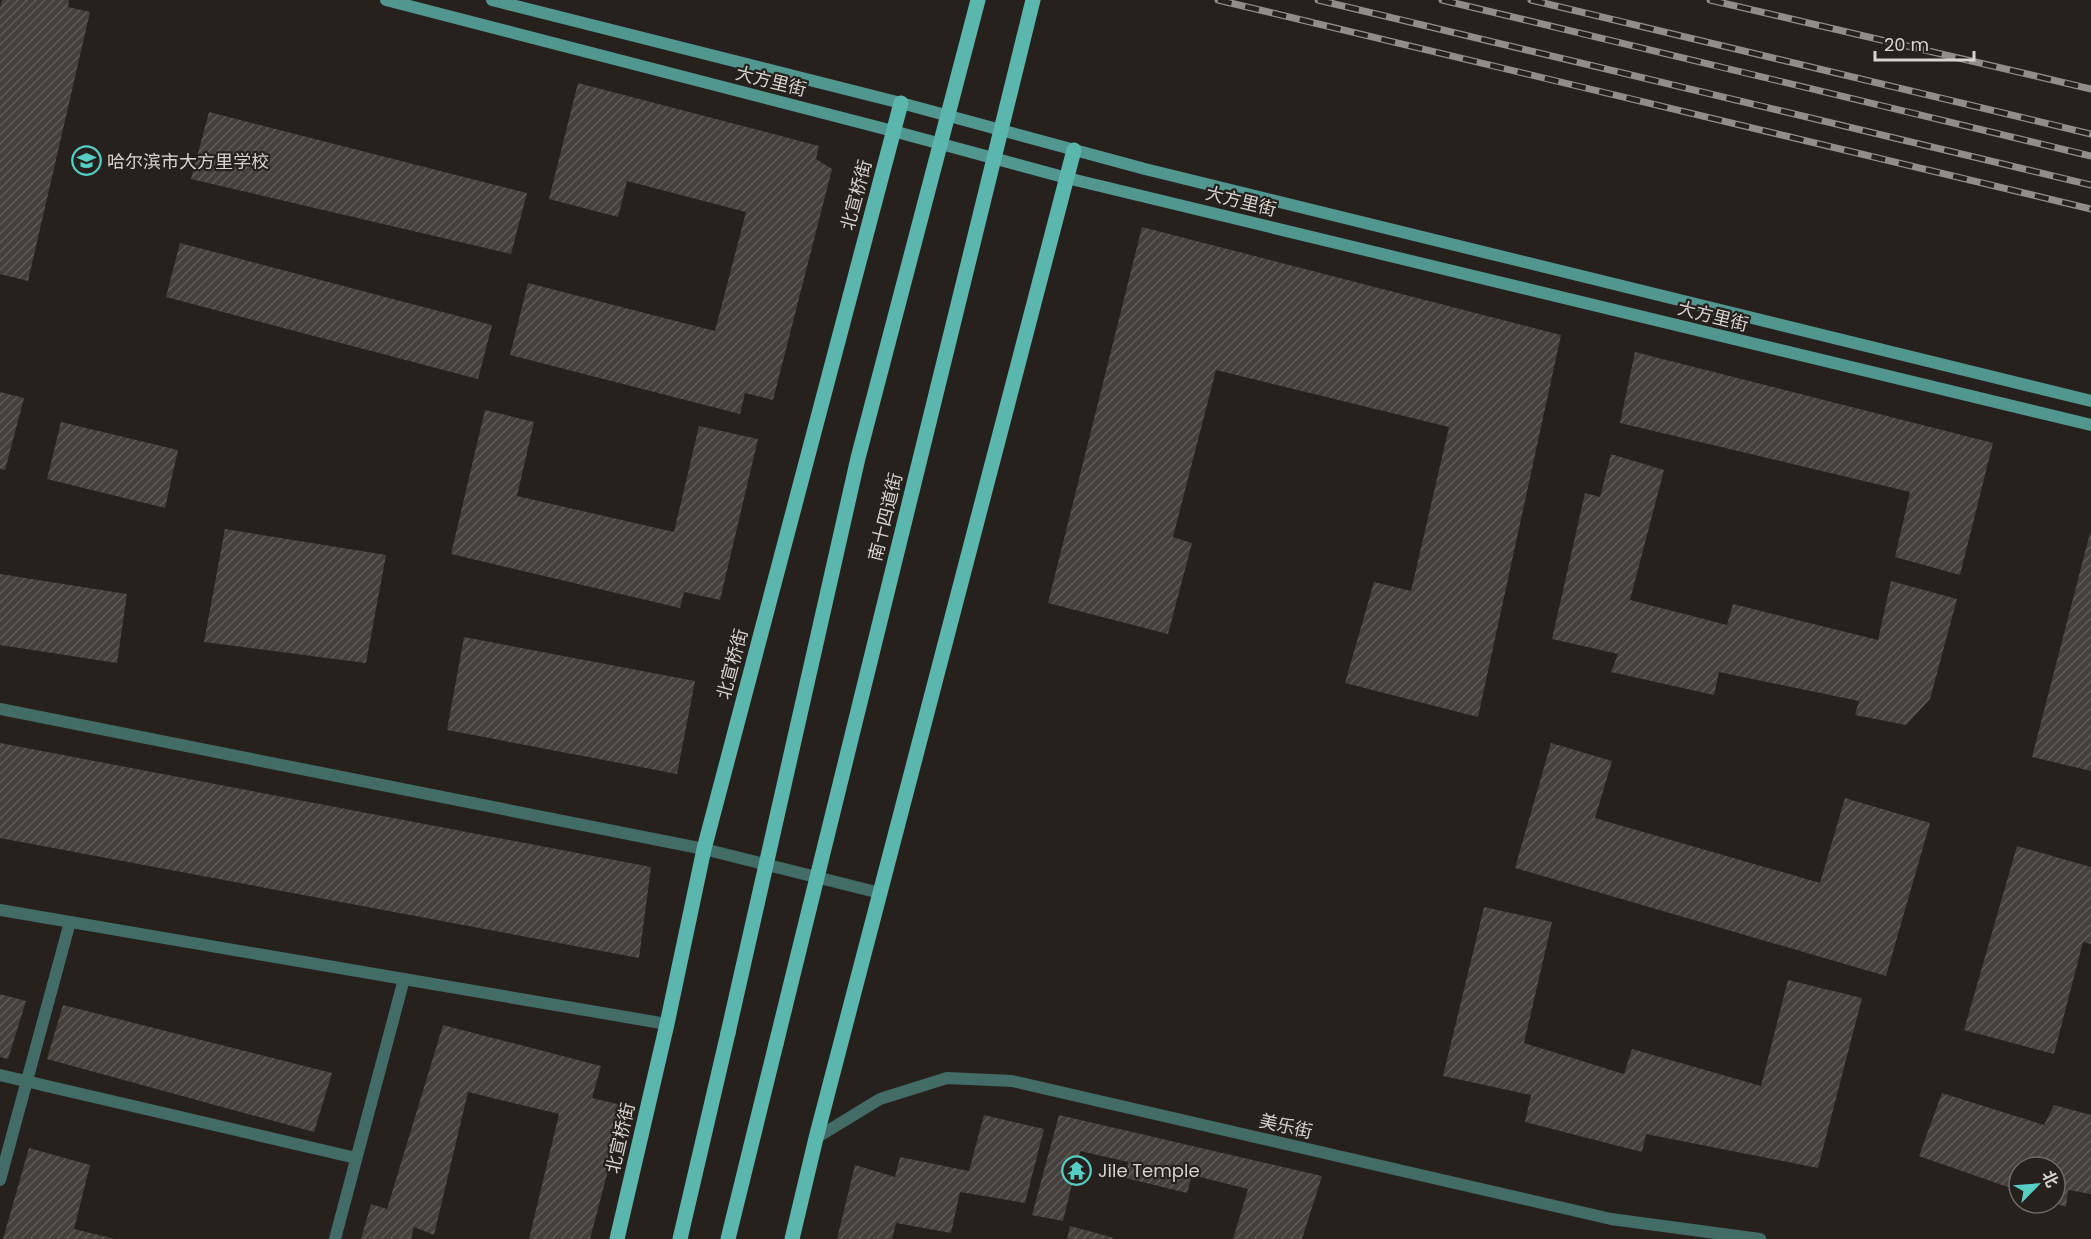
<svg xmlns="http://www.w3.org/2000/svg" width="2091" height="1239" font-family="Poppins,'Noto Sans SC',sans-serif">
	<defs>
		<pattern id="building-hatch" width="6" height="6" patternUnits="userSpaceOnUse" patternTransform="scale(1.5)"><rect width="6" height="6" fill="#46403c"/><path d="M-1 1l2-2M0 6l6-6M5 7l2-2" fill="none" stroke="#605b57"/></pattern>
	</defs>
	<rect width="100%" height="100%" fill="#26211d"/>
	<g fill="url(#building-hatch)">
		<path d="M2 0H69L68 7 90 12 28 281 0 274V8Z"/>
		<path d="M578 83 819 146 816 159 832 169 773 400 745 393 740 414 510 355 528 283 715 331 746 212 627 181 618 217 549 199Z"/>
		<path d="M209 112 527 193 511 254 191 179Z"/>
		<path d="M1142 227 1561 335 1478 717 1345 683 1374 582 1411 591 1449 427 1216 370 1173 537 1192 543 1168 634 1048 603Z"/>
		<path d="M180 243 492 325 478 379 166 297Z"/>
		<path d="M1635 352 1993 443 1960 575 1895 557 1910 492 1620 423Z"/>
		<path d="M0 392 24 398 5 470 0 469Z"/>
		<path d="M485 410 534 422 517 496 674 532 699 426 758 439 720 600 684 592 680 608 451 554Z"/>
		<path d="M61 422 178 450 165 508 47 479Z"/>
		<path d="M1611 454 1664 470 1630 600 1727 625 1733 604 1878 640 1891 581 1957 599 1930 699 1906 725 1855 715 1859 701 1719 672 1714 695 1611 672 1618 654 1552 639 1585 493 1600 497Z"/>
		<path d="M225 529 386 555 366 663 204 642Z"/>
		<path d="M2090 533H2091V771L2032 757Z"/>
		<path d="M0 574 127 594 117 663 0 645Z"/>
		<path d="M464 637 695 681 677 774 447 730Z"/>
		<path d="M0 743 651 867 639 958 0 838Z"/>
		<path d="M1551 743 1612 761 1595 818 1820 883 1845 798 1930 823 1886 976 1515 868Z"/>
		<path d="M2017 846 2091 867V944L2083 942 2054 1054 1964 1030Z"/>
		<path d="M1484 907 1552 922 1524 1043 1624 1074 1632 1049 1761 1086 1788 980 1862 998 1818 1168 1646 1134 1642 1152 1525 1122 1531 1095 1443 1076Z"/>
		<path d="M0 994 26 1001 8 1059 0 1057Z"/>
		<path d="M63 1005 332 1073 314 1132 47 1059Z"/>
		<path d="M443 1025 601 1066 592 1098 625 1106 590 1239H529L559 1114 468 1092 434 1235 414 1227 411 1239H361L371 1204 387 1209Z"/>
		<path d="M1942 1093 2044 1125 2054 1105 2091 1115V1194L2068 1190 2066 1207 2055 1203V1167H2019V1191L1919 1156Z"/>
		<path d="M984 1115 1044 1129 1025 1203 960 1192 951 1233 896 1223 892 1239H837L855 1165 895 1177 900 1157 969 1171Z"/>
		<path d="M1059 1115 1322 1176 1302 1239H1233L1248 1189 1192 1175 1187 1193 1126 1178 1128 1162 1080 1151 1063 1221 1032 1215Z"/>
		<path d="M29 1148 90 1165 74 1229 115 1239H3Z"/>
		<path d="M1070 1226 1114 1238 1113 1239H1067Z"/>
	</g>
	<g fill="none" stroke-linecap="round" stroke-linejoin="round">
		<path stroke="#436c67" stroke-width="12" d="M0 910 667 1024"/>
		<g stroke="#436c67" stroke-width="12">
			<path d="M0 709 704 849 880 893"/>
			<path d="M0 1075 356 1158"/>
			<path d="M816 1138 880 1099 947 1078 1012 1081 1611 1219 1760 1239"/>
			<path d="M0 1180 70 922"/>
			<path d="M335 1239 404 979"/>
		</g>
		<g stroke="#51968f" stroke-width="12">
			<path d="M386 0 893 131 1067 178 2091 425"/>
			<path d="M492 0 901 103 1145 169 2091 401"/>
		</g>
		<g stroke="#5bb6ad" stroke-width="15">
			<path d="M617 1239 667 1024 704 849 901 103"/>
			<path d="M680 1239 728 1033"/>
			<path d="M728 1239 776 1044"/>
			<path d="M792 1239 816 1138 1074 150"/>
		</g>
		<defs>
			<g id="rail">
				<path d="M1218 0 2091 209"/>
				<path d="M1318 0 2091 185"/>
				<path d="M1442 0 2091 156"/>
				<path d="M1531 0 2091 134"/>
				<path d="M1710 0 2091 89"/>
			</g>
		</defs>
		<use href="#rail" stroke="#918d8a" stroke-width="7"/>
		<use href="#rail" stroke="#26211d" stroke-width="4.5" stroke-dasharray="14" stroke-linecap="butt"/>
		<g stroke="#5bb6ad" stroke-width="15">
			<path d="M728 1033 858 458 978 0"/>
			<path d="M776 1044 1033 0"/>
		</g>
	</g>
	<defs>
		<symbol id="school-ring" viewBox="-11 -11 22 22"><circle r="9.5" fill="#26211d" stroke="#56cec3" stroke-width="1.5"/><path d="M0-5L7-2L0 1L-7-2ZM-4 1L0 2.5L4 1V4Q0 6-4 4Z" fill="#56cec3"/></symbol>
		<symbol id="temple-ring" viewBox="-11 -11 22 22"><circle r="9.5" fill="#26211d" stroke="#56cec3" stroke-width="1.5"/><path d="M0-6L5-2H3V0L6.5 2.5H4V6H1.5V3h-3V6H-4V2.5H-6.5L-3 0V-2H-5Z" fill="#56cec3"/></symbol>
	</defs>
	<g fill-rule="evenodd">
		<use href="#school-ring" x="70" y="144" width="33" height="33"/>
		<use href="#temple-ring" x="1060" y="1154" width="33" height="33"/>
	</g>
	<g text-anchor="middle" dominant-baseline="central" stroke-width="4.5" stroke-linejoin="round" paint-order="stroke">
		<g font-size="18" fill="#d7d3d0" stroke="#26211d">
			<text transform="translate(771 81) rotate(14)">大方里街</text>
			<text transform="translate(856 195) rotate(-75)">北宣桥街</text>
			<text transform="translate(1241 201) rotate(14)">大方里街</text>
			<text transform="translate(1713 316) rotate(14)">大方里街</text>
			<text transform="translate(885 517) rotate(-76)">南十四道街</text>
			<text transform="translate(732 664) rotate(-75)">北宣桥街</text>
			<text transform="translate(1286 1126) rotate(13)">美乐街</text>
			<text transform="translate(620 1138) rotate(-77)">北宣桥街</text>
		</g>
		<g font-size="18" fill="#d7d3d0" stroke="#26211d" text-anchor="start">
			<text x="107" y="161">哈尔滨市大方里学校</text>
			<text x="1098" y="1170">Jile Temple</text>
		</g>
	</g>
	<g transform="translate(2037 1185) rotate(65)"><circle r="28" fill="#26211d" stroke="#6d6865" stroke-width="1.5"/>
	<path d="M0-4.5L10 22L0 15L-10 22Z" fill="#56cec3"/>
	<text y="-9" font-size="16" font-weight="bold" text-anchor="middle" fill="#d7d3d0">北</text>
	</g>
	<path d="M1875 51v9h99v-9" fill="none" stroke="#d7d3d0" stroke-width="3"/>
	<text x="1884" y="51" font-size="18" fill="#d7d3d0" stroke="#26211d" stroke-width="4.5" paint-order="stroke">20 m</text>
</svg>
